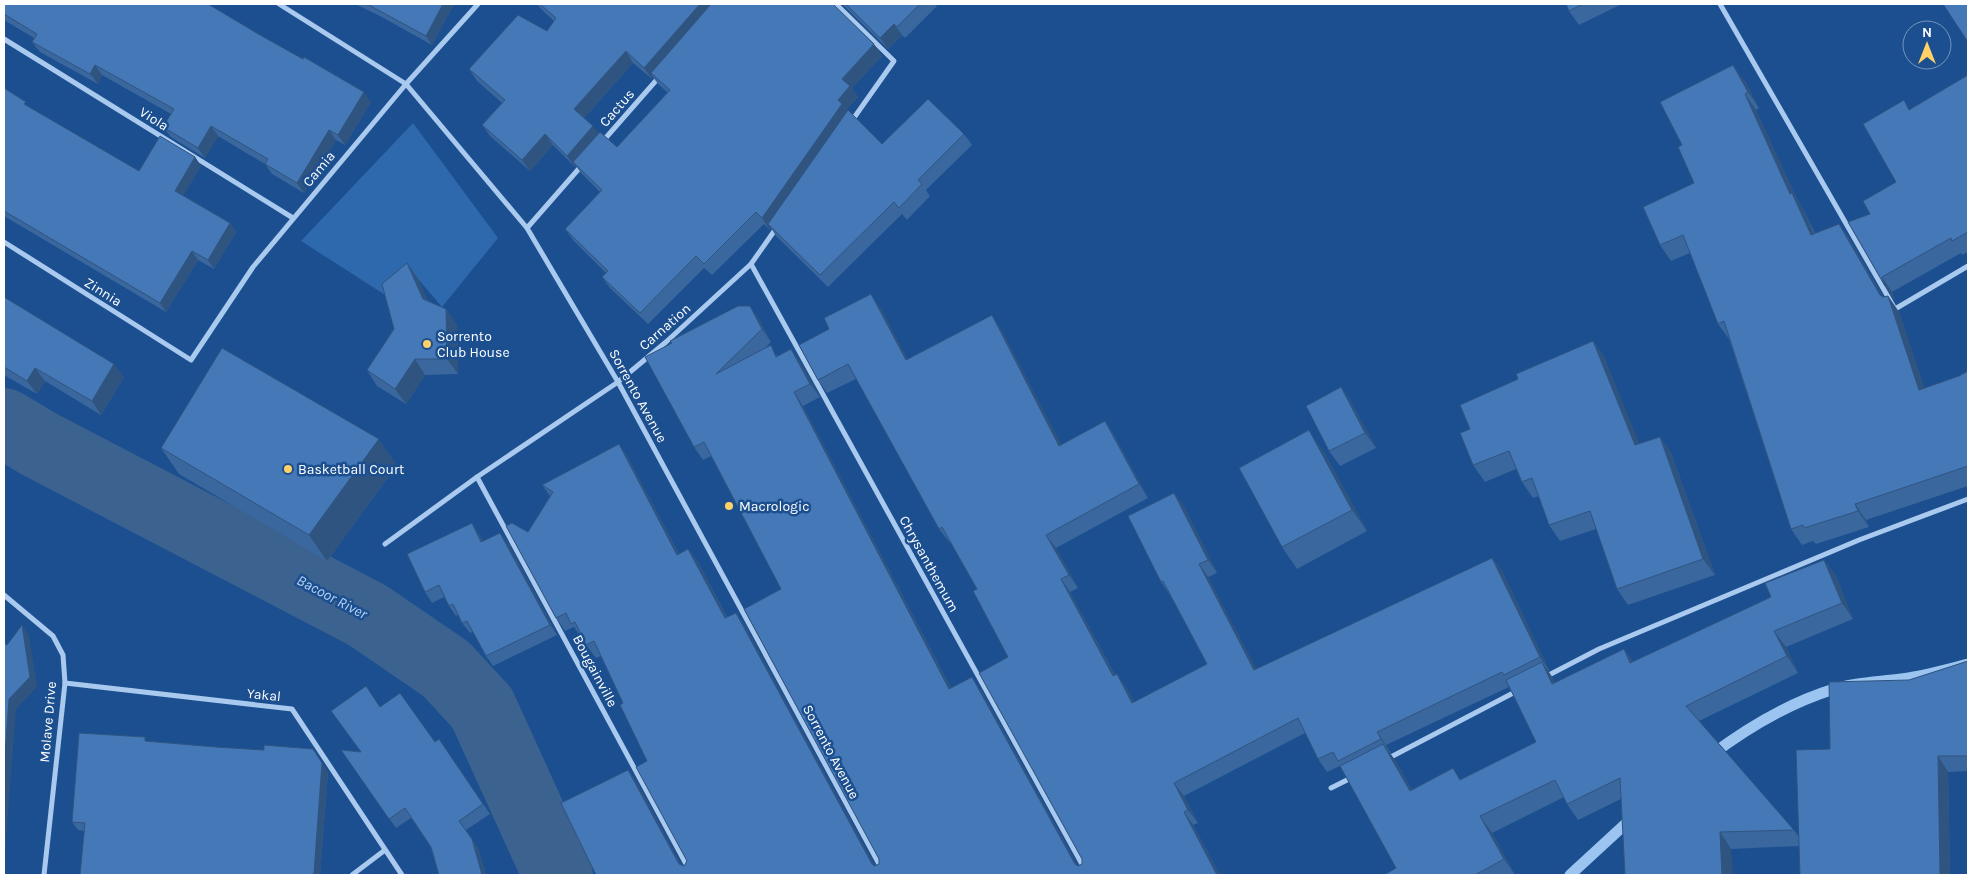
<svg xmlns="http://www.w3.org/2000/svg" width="1972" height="879" font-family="Karla,sans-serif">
	<rect width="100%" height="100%" fill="#1b4f8f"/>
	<path fill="#2e69ad" d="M413 123 498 238 442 307 418 279 393 300 301 241Z"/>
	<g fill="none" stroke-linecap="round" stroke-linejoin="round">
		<g stroke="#9cc4f0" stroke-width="11">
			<path d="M1710 756C1747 728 1789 703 1834 689 1856 682 1878 682 1901 679 1924 676 1946 670 1968 664"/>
			<path d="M1570 875 1633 817"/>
		</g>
		<path stroke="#3c6290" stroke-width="70" d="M4 423 39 444 367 615 446 669 482 708 558 875"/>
		<g stroke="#a9c9ee" stroke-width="5">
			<path d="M279 4 406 84 527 228 618 382 885 875"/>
			<path d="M836 4 894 61 851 122"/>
			<path d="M1720 4 1895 309 1968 266"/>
			<path d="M4 39 293 218"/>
			<path d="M603 141 660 76"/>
			<path d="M527 228 583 164"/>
			<path d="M4 242 191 360 253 267 406 84 478 4"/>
			<path d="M751 264 1088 875"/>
			<path d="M477 477 692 875"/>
			<path d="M385 544 477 477 618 382 666 342 751 264 777 227"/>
			<path d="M4 595 53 636 63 655 65 683 44 875"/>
			<path d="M1545 677 1599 649 1859 540 1968 499"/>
			<path d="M65 683 292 709 402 875"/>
			<path d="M1387 759 1517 691"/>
			<path d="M1331 788 1353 777"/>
			<path d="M352 875 385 850"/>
		</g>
	</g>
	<g fill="#3a679d" fill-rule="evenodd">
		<path d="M4 4 371 102 345 145 336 140 304 193 272 174 265 164 218 136 205 158 171 137 163 127 171 114 102 75 98 84 40 52 32 42 34 38 4 20Z"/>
		<path d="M355 4H454L432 45 380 16Z"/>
		<path d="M537 4H833L882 56 852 88 858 97 846 110 848 112 882 144 964 134 972 145 926 190 930 196 907 220 902 214 828 287 776 236 771 228 770 230 764 224 712 275 704 268 648 324 610 288 602 277 606 273 573 240 565 229 600 192 581 173 576 166 575 167 553 145 530 171 490 136 482 125 502 103 477 81 469 69 547 31 554 21 541 9ZM633 63 652 79 653 77 658 84 668 93 617 147 598 133 584 118Z"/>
		<path d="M842 4H935L937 6 905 38 902 35 888 49Z"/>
		<path d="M1566 4H1622L1579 25 1569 11Z"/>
		<path d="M1968 75V252L1962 255 1961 253 1892 292 1895 301 1885 286 1848 222 1870 214 1896 182 1910 109Z"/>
		<path d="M1745 81 1759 108 1756 110 1797 199 1803 209 1815 233 1839 224 1850 240 1883 297 1888 296 1899 312 1924 388 1959 376 1968 371V486L1866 520 1869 527 1816 544 1813 541 1802 545 1791 529 1729 339 1718 324 1690 253 1671 261 1660 245 1694 183 1682 145Z"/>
		<path d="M4 88 30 108 139 171 195 157 201 166 183 195 230 223 236 232 214 269 198 260 166 312 4 216Z"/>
		<path d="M407 263 418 279 428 301 446 309 457 325 458 374 425 375 406 404 377 386 367 370 394 329Z"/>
		<path d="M4 297 124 377 101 415 45 381 37 394 4 375Z"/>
		<path d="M880 307 907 359 1001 329 1061 445 1105 421 1114 435 1148 498 1056 548 1078 588 1070 592 1115 675 1126 687 1134 702 1207 664 1170 595 1161 582 1184 506 1217 573 1208 577 1256 669 1492 558 1502 571 1549 670 1548 671 1555 683 1624 649 1633 662 1771 597 1824 560 1836 576 1853 619 1786 647 1798 673 1699 721 1794 830 1799 837 1830 749 1909 680 1968 661V771L1948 772 1950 875H1800L1799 846 1731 849 1621 799 1578 820 1567 804 1564 797 1492 833 1515 875H1384L1396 868 1340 766 1327 772 1318 759 1305 733 1184 796 1198 823 1193 825 1220 875H596L628 770 638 784 681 865 684 866 687 861 647 761 623 703 601 656 596 658 586 645 582 637H581L574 627 565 631 556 618 528 532 550 496 542 485 619 444 628 458 679 554 688 549 698 562 727 617 736 613 745 626 875 866 879 864V859L781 589 711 456 703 460 694 447 672 344 670 341 759 319 771 342 764 349 778 356 791 349 800 362 820 397 803 406 951 688 981 690 1078 866 1082 864V859L1008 657 977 589 950 542H949L939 529 856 379 827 393 818 380ZM1509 687 1536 742 1461 779 1412 790 1395 760 1390 753V752L1386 745Z"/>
		<path d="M1593 341 1604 357 1639 444 1660 437 1671 453 1715 575 1628 605 1617 589 1596 529 1560 541 1549 525 1539 496 1533 498 1522 482 1516 469 1485 482 1473 465 1470 429 1518 379Z"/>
		<path d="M1341 387 1351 402 1376 448 1340 466 1329 451Z"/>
		<path d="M161 448 397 465 327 561 179 474Z"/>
		<path d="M1324 452 1367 531 1297 569 1282 547Z"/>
		<path d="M500 533 508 543 557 635 493 666 486 656 473 632 470 633 462 623 458 615 456 616 449 606 444 597 432 603 425 592 479 534 483 541Z"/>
		<path d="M380 707 435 742 439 739 490 814 466 830 478 848 486 875H439L431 847 411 818 396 828 341 750 361 752Z"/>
		<path d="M148 741 328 772 320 875H80L85 831 78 830 72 822Z"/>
	</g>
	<g fill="#305480">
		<path d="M443 4H454L432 45 426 36Z"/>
		<path d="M700 4H717L651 73 653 77 652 79 644 68Z"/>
		<path d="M894 24 902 35 888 49 880 38Z"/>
		<path d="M874 44 882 56 852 88 858 97 846 110 850 116 768 224 771 228 770 230 762 218 842 79Z"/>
		<path d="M626 51 633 63 582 120 574 109Z"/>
		<path d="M95 65 102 75 98 84 90 74Z"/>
		<path d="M1733 65 1745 81 1759 108 1748 92Z"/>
		<path d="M364 92 371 102 345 145 338 135Z"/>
		<path d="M1745 94 1756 110 1797 199 1803 209 1822 251 1811 235 1790 194Z"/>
		<path d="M211 126 218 136 205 158 198 148Z"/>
		<path d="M593 126 601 137 573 162 576 166 575 167 567 156Z"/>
		<path d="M329 130 336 140 304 193 297 183Z"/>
		<path d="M545 134 553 145 530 171 522 160Z"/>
		<path d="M195 157 201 166 181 199 175 191Z"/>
		<path d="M230 223 236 232 214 269 208 260Z"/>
		<path d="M1839 224 1850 240 1891 311 1880 295Z"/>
		<path d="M192 251 198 260 166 312 160 303Z"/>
		<path d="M407 263 418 279 434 314 423 299Z"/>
		<path d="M1882 277 1892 292 1895 301 1885 286Z"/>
		<path d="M871 294 880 307 915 373 906 360Z"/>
		<path d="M1888 296 1899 312 1930 405 1919 390Z"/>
		<path d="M750 306 759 319 771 342 762 329Z"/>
		<path d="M446 309 457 325 458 374 447 359Z"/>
		<path d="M992 315 1001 329 1069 459 1059 446Z"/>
		<path d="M1593 341 1604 357 1647 462 1635 445Z"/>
		<path d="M791 349 800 362 820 397 810 384Z"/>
		<path d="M415 359 425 375 406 404 395 389Z"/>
		<path d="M114 364 124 377 101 415 92 401Z"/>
		<path d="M35 368 45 381 37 394 27 381Z"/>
		<path d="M1341 387 1351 402 1376 448 1365 433Z"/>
		<path d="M794 392 803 406 958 702 949 689Z"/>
		<path d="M1105 421 1114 435 1148 498 1139 484Z"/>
		<path d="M1309 430 1324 452 1367 531 1352 510Z"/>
		<path d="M1660 437 1671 453 1715 575 1703 559Z"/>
		<path d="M379 439 397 465 327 561 309 535Z"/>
		<path d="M619 444 628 458 686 568 677 555Z"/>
		<path d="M1174 493 1184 506 1217 573 1208 560Z"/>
		<path d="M1855 504 1866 520 1869 527 1858 511Z"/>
		<path d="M472 523 479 534 488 552 481 542Z"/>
		<path d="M500 533 508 543 557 635 550 625Z"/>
		<path d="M1046 535 1056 548 1078 588 1069 575Z"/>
		<path d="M688 549 698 562 734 632 725 618Z"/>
		<path d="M1492 558 1502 571 1549 670 1540 657Z"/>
		<path d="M1824 560 1836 576 1853 619 1842 603Z"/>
		<path d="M1199 564 1208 577 1264 683 1254 670Z"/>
		<path d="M1061 579 1070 592 1122 689 1113 676Z"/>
		<path d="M736 613 745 626 880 875 872 864Z"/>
		<path d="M22 625 29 635 37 687 16 709 4 867V769L9 699Z"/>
		<path d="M1774 631 1786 647 1798 673 1787 656Z"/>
		<path d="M1624 649 1635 666 1630 663Z"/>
		<path d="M1542 662 1553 678 1564 700 1552 684Z"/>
		<path d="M1117 674 1126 687 1142 716 1132 703Z"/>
		<path d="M972 677 981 690 1083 875 1075 864Z"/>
		<path d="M1377 732 1386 745 1390 752 1381 739Z"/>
		<path d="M1383 744 1395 760 1421 807 1410 791Z"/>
		<path d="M313 749 328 772 320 875H315L314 873Z"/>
		<path d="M1938 756 1948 772 1950 875H1940Z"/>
		<path d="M628 770 638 784 687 875 679 864Z"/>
		<path d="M1174 783 1184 796 1198 823 1188 810Z"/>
		<path d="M1184 812 1193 825 1220 875H1217Z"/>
		<path d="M1480 816 1492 833 1515 875 1504 859Z"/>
		<path d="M1720 832 1731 849 1733 875H1722Z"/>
		<path d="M472 839 478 848 486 875H482Z"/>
	</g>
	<g fill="#4478b7" stroke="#305480">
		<path d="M4 4H208L260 35 303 59 304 57 364 92 338 135 329 130 297 183 265 164 268 159 211 126 198 148 163 127 174 109 95 65 90 74 32 42 37 34 4 14Z"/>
		<path d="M367 4H443L426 36Z"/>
		<path d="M540 4H700L644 68 626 51 574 109 593 126 567 156 545 134 522 160 482 125 505 100 469 69 518 15 547 31 556 18Z"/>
		<path d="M711 4H833L874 44 842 79 850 86 838 100 842 104 762 218 756 212 704 264 696 256 640 313 602 277 608 271 565 229 602 190 573 162 600 132 617 147 670 90 651 73Z"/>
		<path d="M846 4H920L897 27 894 24 880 38Z"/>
		<path d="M1566 4H1583L1569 11Z"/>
		<path d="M1943 4H1968V42Z"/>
		<path d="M1733 65 1748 92 1745 94 1790 194 1792 193 1811 235 1839 224 1880 295 1883 297 1888 296 1919 390 1959 376 1968 371V466L1855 504 1858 511 1804 528 1803 525 1791 529 1724 321 1718 324 1683 235 1660 245 1643 207 1694 183 1678 147 1682 145 1660 102Z"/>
		<path d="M1968 75V232L1952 241 1951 238 1882 277 1885 286 1848 222 1870 214 1863 201 1896 182 1863 124 1904 100 1909 110Z"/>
		<path d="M4 88 26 102 24 104 139 171 160 136 195 157 175 191 230 223 208 260 192 251 160 303 4 211Z"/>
		<path d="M928 99 964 134 918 180 922 184 899 208 894 202 820 275 768 224 848 110 882 144Z"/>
		<path d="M407 263 423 299 446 309 447 359H415L395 389 367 370 394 329 382 284Z"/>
		<path d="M871 294 906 360 992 315 1059 446 1105 421 1139 484 1046 535 1069 575 1061 579 1113 676 1117 674 1132 703 1207 664 1163 581 1161 582 1128 516 1174 493 1208 560 1199 564 1254 670 1492 558 1540 657 1504 675 1502 672 1377 732 1381 739 1338 761 1333 752 1318 759 1298 718 1174 783 1188 810 1184 812 1217 875H596L561 803 628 770 679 864 684 866 687 861 636 767 647 761 620 705 623 703 594 641 586 645 575 622 571 624 566 613 556 618 506 526 512 523 528 532 553 492 542 485 619 444 677 555 688 549 725 618 736 613 872 864 875 866 879 864V859L744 609 781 589 704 442 694 447 645 357 672 343 670 341 738 306H750L762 329 716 374 771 345 776 357 791 349 810 384 794 392 949 689 972 677 1075 864 1078 866 1082 864V859L979 673 1008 657 973 591 977 589 942 527 939 529 848 364 818 380 799 345 829 329 824 318Z"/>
		<path d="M4 297 114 364 92 401 35 368 27 381 4 367Z"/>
		<path d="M1593 341 1635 445 1660 437 1703 559 1617 589 1590 511 1549 525 1532 478 1522 482 1509 451 1473 465 1460 433 1470 429 1460 405 1518 379 1516 374Z"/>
		<path d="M222 348 379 439 309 535 161 448Z"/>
		<path d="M1341 387 1365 433 1329 451 1306 406Z"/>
		<path d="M1309 430 1352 510 1282 547 1239 468Z"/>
		<path d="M472 523 481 542 500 533 550 625 486 656 467 621 462 623 453 604 449 606 439 585 425 592 407 554Z"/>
		<path d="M1824 560 1842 603 1774 631 1787 656 1686 706 1794 830 1720 832 1722 875H1625L1620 778 1567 804 1555 780 1480 816 1504 859 1475 875H1384L1396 868 1340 766 1383 744 1410 791 1453 768 1460 780 1536 742 1506 680 1542 662 1552 684 1624 649 1630 663 1771 597 1765 583Z"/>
		<path d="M22 625 30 677 9 699 4 769V643L7 645Z"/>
		<path d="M1968 661V756H1938L1940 875H1800L1796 750 1830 749 1829 682 1909 680Z"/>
		<path d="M366 686 380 707 400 693 435 742 439 739 483 804 459 821 472 839 482 875H439L431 847 405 808 389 819 341 750 361 752 331 711Z"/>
		<path d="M79 733 145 737V741L216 747 264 750V745L313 749 322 763 314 873 311 875H80L85 823 72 822Z"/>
	</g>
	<g fill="#ffd166" stroke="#1b4f8f" stroke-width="2">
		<circle cx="427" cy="344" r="5"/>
		<circle cx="288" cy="469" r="5"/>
		<circle cx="729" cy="506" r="5"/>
	</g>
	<g text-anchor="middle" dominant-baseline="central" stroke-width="5" stroke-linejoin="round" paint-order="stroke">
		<g font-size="14" fill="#fff" stroke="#1b4f8f">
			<text transform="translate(617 108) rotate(-49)">Cactus</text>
			<text transform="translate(154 119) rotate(32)">Viola</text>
			<text transform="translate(319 169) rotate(-50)">Camia</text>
			<text transform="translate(103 292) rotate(32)">Zinnia</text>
			<text transform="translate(665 327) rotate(-41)">Carnation</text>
			<text transform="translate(638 396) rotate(61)">Sorrento Avenue</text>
			<text transform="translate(929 564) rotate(61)">Chrysanthemum</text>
			<text transform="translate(595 671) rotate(62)">Bougainville</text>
			<text transform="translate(264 695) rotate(6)">Yakal</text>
			<text transform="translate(48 722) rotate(-85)">Molave Drive</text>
			<text transform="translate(831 752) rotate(62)">Sorrento Avenue</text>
		</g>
		<g font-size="14" fill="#fff" stroke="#1b4f8f" text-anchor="start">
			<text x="437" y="336">Sorrento<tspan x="437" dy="16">Club House</tspan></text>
			<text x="298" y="469">Basketball Court</text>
			<text x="739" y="506">Macrologic</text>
		</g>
		<g font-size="15" font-style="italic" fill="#b5d3f5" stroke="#1b4f8f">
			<text transform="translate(332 597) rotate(28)">Bacoor River</text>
		</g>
	</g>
	<rect width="1972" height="879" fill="none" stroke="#ffffff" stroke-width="10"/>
	<g transform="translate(1927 45)"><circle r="24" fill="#1b4f8f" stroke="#7695bc"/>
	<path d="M0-4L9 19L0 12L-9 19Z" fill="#ffd166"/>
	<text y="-8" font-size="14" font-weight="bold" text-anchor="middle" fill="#ffffff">N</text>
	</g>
</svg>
